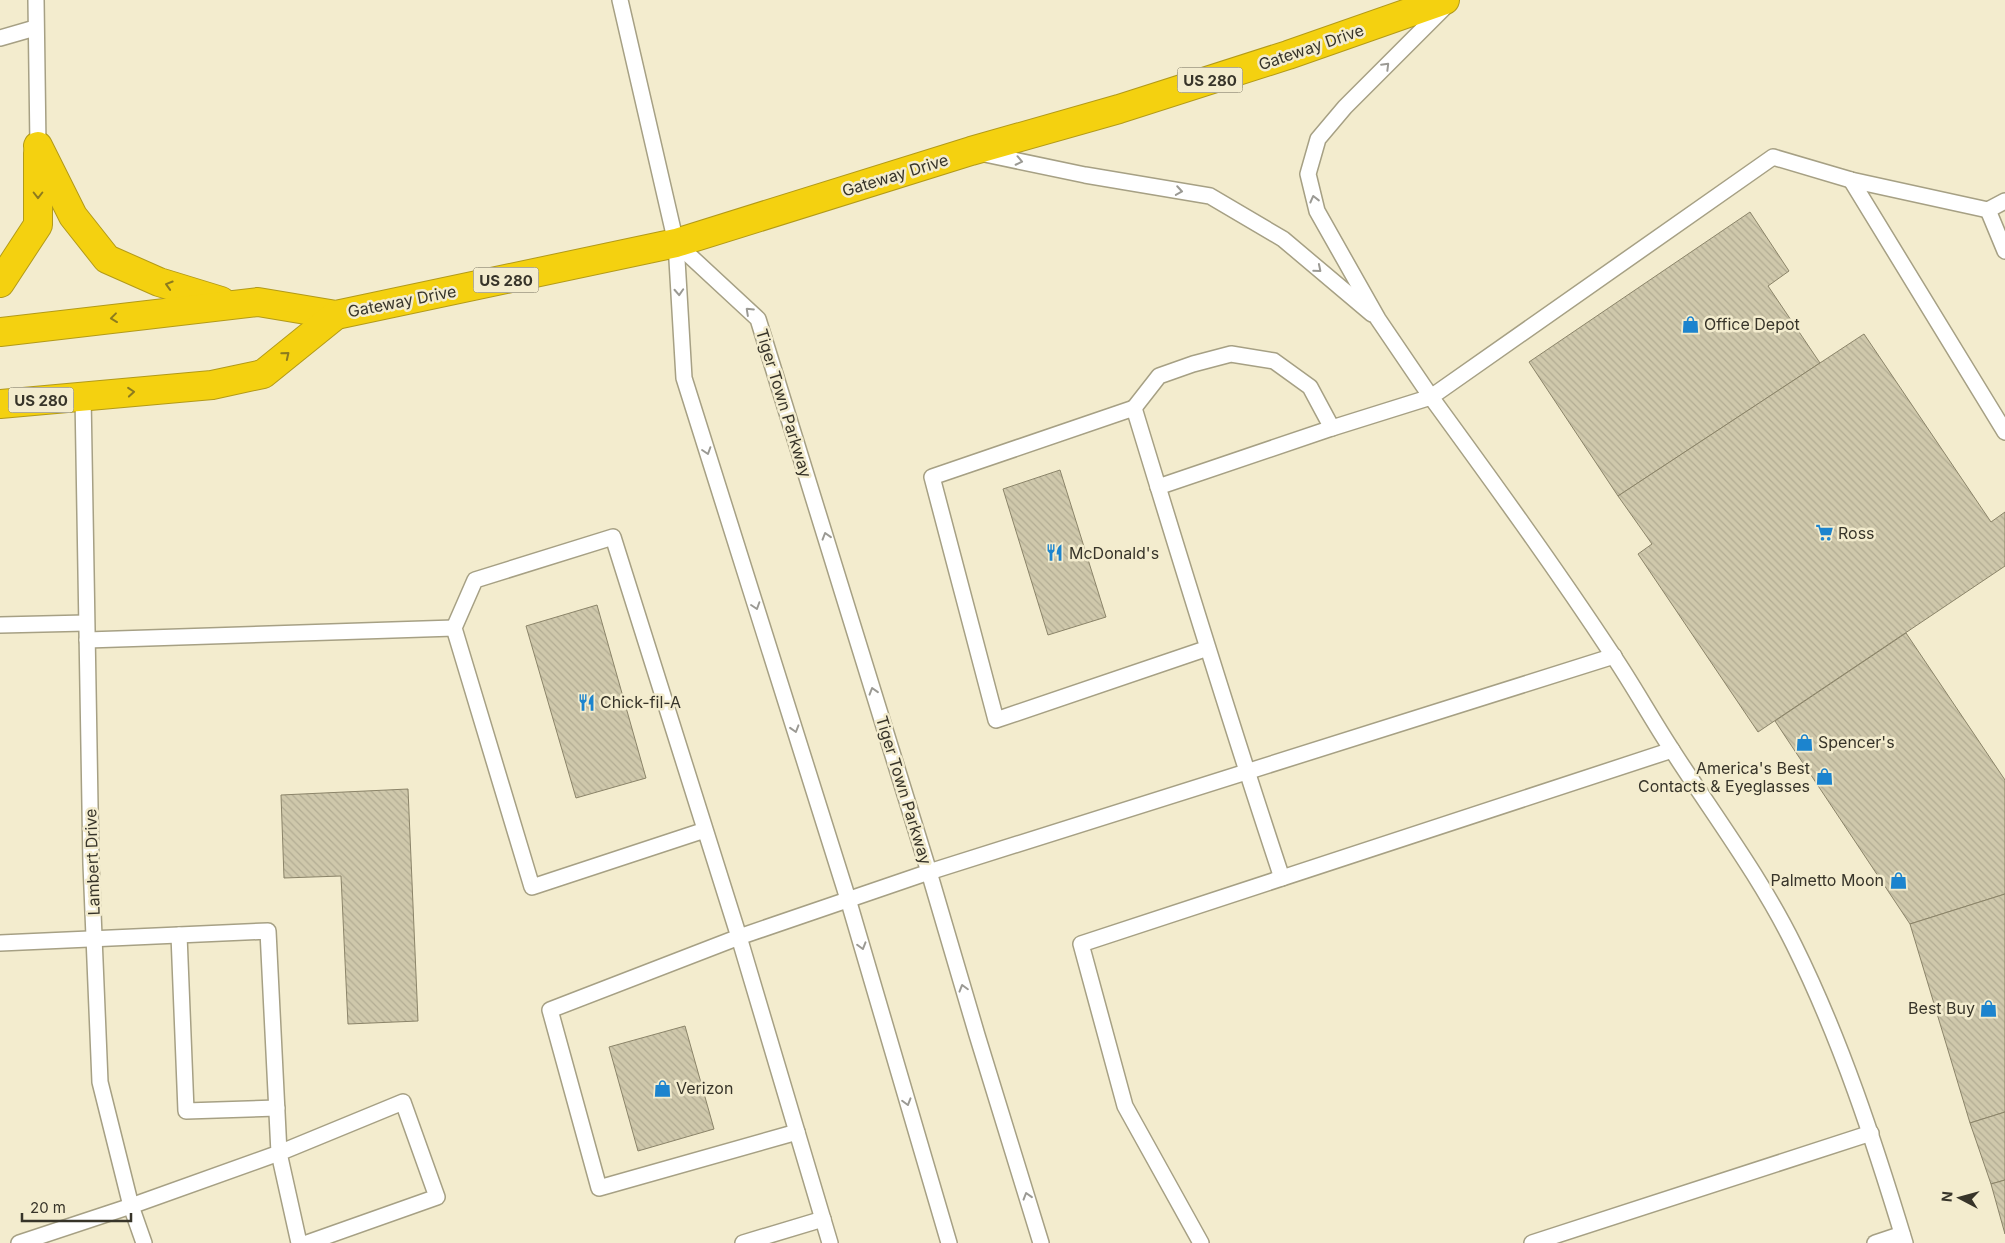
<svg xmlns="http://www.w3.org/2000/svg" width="2005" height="1243" font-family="Inter,sans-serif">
	<defs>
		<pattern id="building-back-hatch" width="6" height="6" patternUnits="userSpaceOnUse" patternTransform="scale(1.25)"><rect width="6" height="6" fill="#cfc8ab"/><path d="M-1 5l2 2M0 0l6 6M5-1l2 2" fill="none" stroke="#b2ac93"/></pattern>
	</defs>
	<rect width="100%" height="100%" fill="#f3ecce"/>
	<g fill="url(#building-back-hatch)" stroke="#8b8469">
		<path d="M1750 212 1789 271 1768 286 1820 363 1618 496 1529 362Z"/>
		<path d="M1864 334 1991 522 2005 512V566L1758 732 1638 554 1652 544 1618 496Z"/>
		<path d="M1060 470 1106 617 1048 635 1003 489Z"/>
		<path d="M597 605 646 778 576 798 526 626Z"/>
		<path d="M1906 633 2005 780V894L1910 924 1775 721Z"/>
		<path d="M408 789 418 1021 348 1024 341 876 284 878 281 795Z"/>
		<path d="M2005 894V1112L1970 1123 1910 924Z"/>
		<path d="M685 1026 714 1129 638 1151 609 1047Z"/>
		<path d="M2005 1112V1180L1991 1184 1970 1123Z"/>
		<path d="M2005 1180V1234L1991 1184Z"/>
	</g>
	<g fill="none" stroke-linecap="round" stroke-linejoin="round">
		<defs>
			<g id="lane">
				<path d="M36 0 38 146"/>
				<path d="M620 0 676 243 684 378 848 899 949 1243"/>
				<path d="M0 38 35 28"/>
				<path d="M980 153 1085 175 1210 196 1283 239 1372 314"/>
				<path d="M1851 180 2005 432"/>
				<path d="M1988 210 2005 251"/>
				<path d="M676 243 758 319 929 872 977 1035 1041 1243"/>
				<path d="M83 396 91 864 100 1082 131 1206 144 1243"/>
				<path d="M1134 408 1159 376 1193 364 1231 354 1274 361 1310 387 1332 428 1431 397 1378 319 1317 211 1308 174 1318 139 1345 107 1447 5"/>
				<path d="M1158 487 1332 428"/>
				<path d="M0 625 86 623"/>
				<path d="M87 640 454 628"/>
				<path d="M1208 648 996 720 932 477 1134 408C1182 566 1230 722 1282 878"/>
				<path d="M705 830 532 887 454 628 475 580 613 537 739 937 550 1010 599 1188 797 1132"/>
				<path d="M179 935 186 1111 277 1108"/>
				<path d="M0 943 268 931 279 1153 131 1206 19 1243"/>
				<path d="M299 1243 279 1153 403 1102 437 1197 307 1243"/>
				<path d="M743 1243 823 1219"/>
				<path d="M830 1243 739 937 929 872 1614 656"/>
				<path d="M1201 1243 1125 1106 1081 944 1672 750"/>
				<path d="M1532 1243 1871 1133"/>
				<path d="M1875 1243 1902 1234"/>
				<path d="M1905 1243C1874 1141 1841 1040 1794 945 1760 876 1713 814 1672 750 1651 718 1633 685 1612 654 1554 566 1493 482 1431 397L1773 157 1851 180 1988 210 2005 201"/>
			</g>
			<g id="highway">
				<path d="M38 146 73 216 107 259 159 282 221 301"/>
				<path d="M0 283 38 225V153"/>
				<path d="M0 332 258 302 336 315 676 243 971 151 1119 109 1288 55 1445 0"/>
				<path d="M0 404 212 385 263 374 336 315"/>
			</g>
		</defs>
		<use href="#lane" stroke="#a6a084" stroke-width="18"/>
		<use href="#highway" stroke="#b29a19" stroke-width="30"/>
		<use href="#lane" stroke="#fff" stroke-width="15"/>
		<use href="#highway" stroke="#f4d110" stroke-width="28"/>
	</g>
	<defs><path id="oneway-chevron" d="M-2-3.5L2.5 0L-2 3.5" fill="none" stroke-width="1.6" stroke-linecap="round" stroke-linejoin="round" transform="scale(1.25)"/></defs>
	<g stroke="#9b9a94">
		<use href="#oneway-chevron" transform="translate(1386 66) rotate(-45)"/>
		<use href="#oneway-chevron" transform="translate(1019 161) rotate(12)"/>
		<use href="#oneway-chevron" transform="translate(1179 191) rotate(9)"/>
		<use href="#oneway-chevron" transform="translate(1314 199) rotate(-104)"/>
		<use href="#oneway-chevron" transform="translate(1318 269) rotate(40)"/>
		<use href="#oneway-chevron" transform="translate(679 292) rotate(87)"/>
		<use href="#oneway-chevron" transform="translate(749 311) rotate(-137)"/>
		<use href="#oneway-chevron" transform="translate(707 451) rotate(72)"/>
		<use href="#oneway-chevron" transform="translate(826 536) rotate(-107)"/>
		<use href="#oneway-chevron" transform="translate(756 606) rotate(72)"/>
		<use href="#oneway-chevron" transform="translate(873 691) rotate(-107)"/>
		<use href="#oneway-chevron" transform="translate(795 729) rotate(73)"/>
		<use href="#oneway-chevron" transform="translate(862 946) rotate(74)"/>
		<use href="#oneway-chevron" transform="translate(963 988) rotate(-106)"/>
		<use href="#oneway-chevron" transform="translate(907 1102) rotate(74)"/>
		<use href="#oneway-chevron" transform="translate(1027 1196) rotate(-107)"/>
	</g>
	<g stroke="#8c7b1e">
		<use href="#oneway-chevron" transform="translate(38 195) rotate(90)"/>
		<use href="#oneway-chevron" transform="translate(169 285) rotate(-163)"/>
		<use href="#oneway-chevron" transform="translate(114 318) rotate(173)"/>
		<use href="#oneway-chevron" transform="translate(286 355) rotate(-39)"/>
		<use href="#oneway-chevron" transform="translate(131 392) rotate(-5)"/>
	</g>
	<defs>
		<symbol id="shop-bare" viewBox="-9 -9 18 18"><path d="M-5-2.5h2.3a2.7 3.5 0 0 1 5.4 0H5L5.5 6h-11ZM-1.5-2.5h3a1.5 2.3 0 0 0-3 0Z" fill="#1c84ce" stroke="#f3ecce" stroke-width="2.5" paint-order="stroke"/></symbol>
		<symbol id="supermarket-bare" viewBox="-9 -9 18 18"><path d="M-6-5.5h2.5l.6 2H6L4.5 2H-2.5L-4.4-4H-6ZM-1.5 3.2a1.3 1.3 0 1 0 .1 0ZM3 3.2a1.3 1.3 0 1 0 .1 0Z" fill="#1c84ce" stroke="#f3ecce" stroke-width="2.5" paint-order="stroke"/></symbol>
		<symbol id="restaurant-bare" viewBox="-9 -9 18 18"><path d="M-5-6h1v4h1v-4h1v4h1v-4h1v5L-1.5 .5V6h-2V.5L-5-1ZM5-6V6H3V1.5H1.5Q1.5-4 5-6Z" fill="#1c84ce" stroke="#f3ecce" stroke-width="2.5" paint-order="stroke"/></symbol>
	</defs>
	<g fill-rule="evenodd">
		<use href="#shop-bare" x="1678" y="312" width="25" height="25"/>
		<use href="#supermarket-bare" x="1812" y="520" width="25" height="25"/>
		<use href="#restaurant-bare" x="1042" y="540" width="25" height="25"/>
		<use href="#restaurant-bare" x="574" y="690" width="25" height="25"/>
		<use href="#shop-bare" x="1792" y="730" width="25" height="25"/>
		<use href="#shop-bare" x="1812" y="764" width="25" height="25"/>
		<use href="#shop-bare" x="1886" y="868" width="25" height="25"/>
		<use href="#shop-bare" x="1976" y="996" width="25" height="25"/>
		<use href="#shop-bare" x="650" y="1076" width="25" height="25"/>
	</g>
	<g text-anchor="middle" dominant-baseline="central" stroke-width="5" stroke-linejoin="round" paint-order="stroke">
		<g fill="#f3ecce" stroke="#6f6b5a" stroke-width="1">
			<rect x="1177.5" y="67.5" width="65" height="25" rx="4"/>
			<rect x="473.5" y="267.5" width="65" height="25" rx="4"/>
			<rect x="8.5" y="387.5" width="65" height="25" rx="4"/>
		</g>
		<g font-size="15" font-weight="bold" fill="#373429">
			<text x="1210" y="80">US 280</text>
			<text x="506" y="280">US 280</text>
			<text x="41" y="400">US 280</text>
		</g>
		<g font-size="16" fill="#373429" stroke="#f3ecce">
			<text transform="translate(1311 47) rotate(-19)">Gateway Drive</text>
			<text transform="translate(895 175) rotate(-17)">Gateway Drive</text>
			<text transform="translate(402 301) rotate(-11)">Gateway Drive</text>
			<text transform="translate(784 403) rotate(73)">Tiger Town Parkway</text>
			<text transform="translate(904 790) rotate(73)">Tiger Town Parkway</text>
			<text transform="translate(92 862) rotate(-92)">Lambert Drive</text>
		</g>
		<g font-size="16" fill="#373429" stroke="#f3ecce" text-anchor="start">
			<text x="1704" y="324">Office Depot</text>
			<text x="1838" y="533">Ross</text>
			<text x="1069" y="553">McDonald's</text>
			<text x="600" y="702">Chick-fil-A</text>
			<text x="1818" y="742">Spencer's</text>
			<text x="1810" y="768" text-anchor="end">America's Best<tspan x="1810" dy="18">Contacts &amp; Eyeglasses</tspan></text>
			<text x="1884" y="880" text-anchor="end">Palmetto Moon</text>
			<text x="1975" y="1008" text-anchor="end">Best Buy</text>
			<text x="676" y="1088">Verizon</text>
		</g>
	</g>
	<g transform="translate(1960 1198) rotate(276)" stroke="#f3ecce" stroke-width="4" paint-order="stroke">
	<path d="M0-4L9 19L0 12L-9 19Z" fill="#373429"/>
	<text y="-8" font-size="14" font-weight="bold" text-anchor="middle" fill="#373429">N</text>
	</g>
	<path d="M22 1213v8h109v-8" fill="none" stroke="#373429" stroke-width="2.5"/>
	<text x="30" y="1213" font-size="15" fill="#373429" stroke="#f3ecce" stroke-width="4" paint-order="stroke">20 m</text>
</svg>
